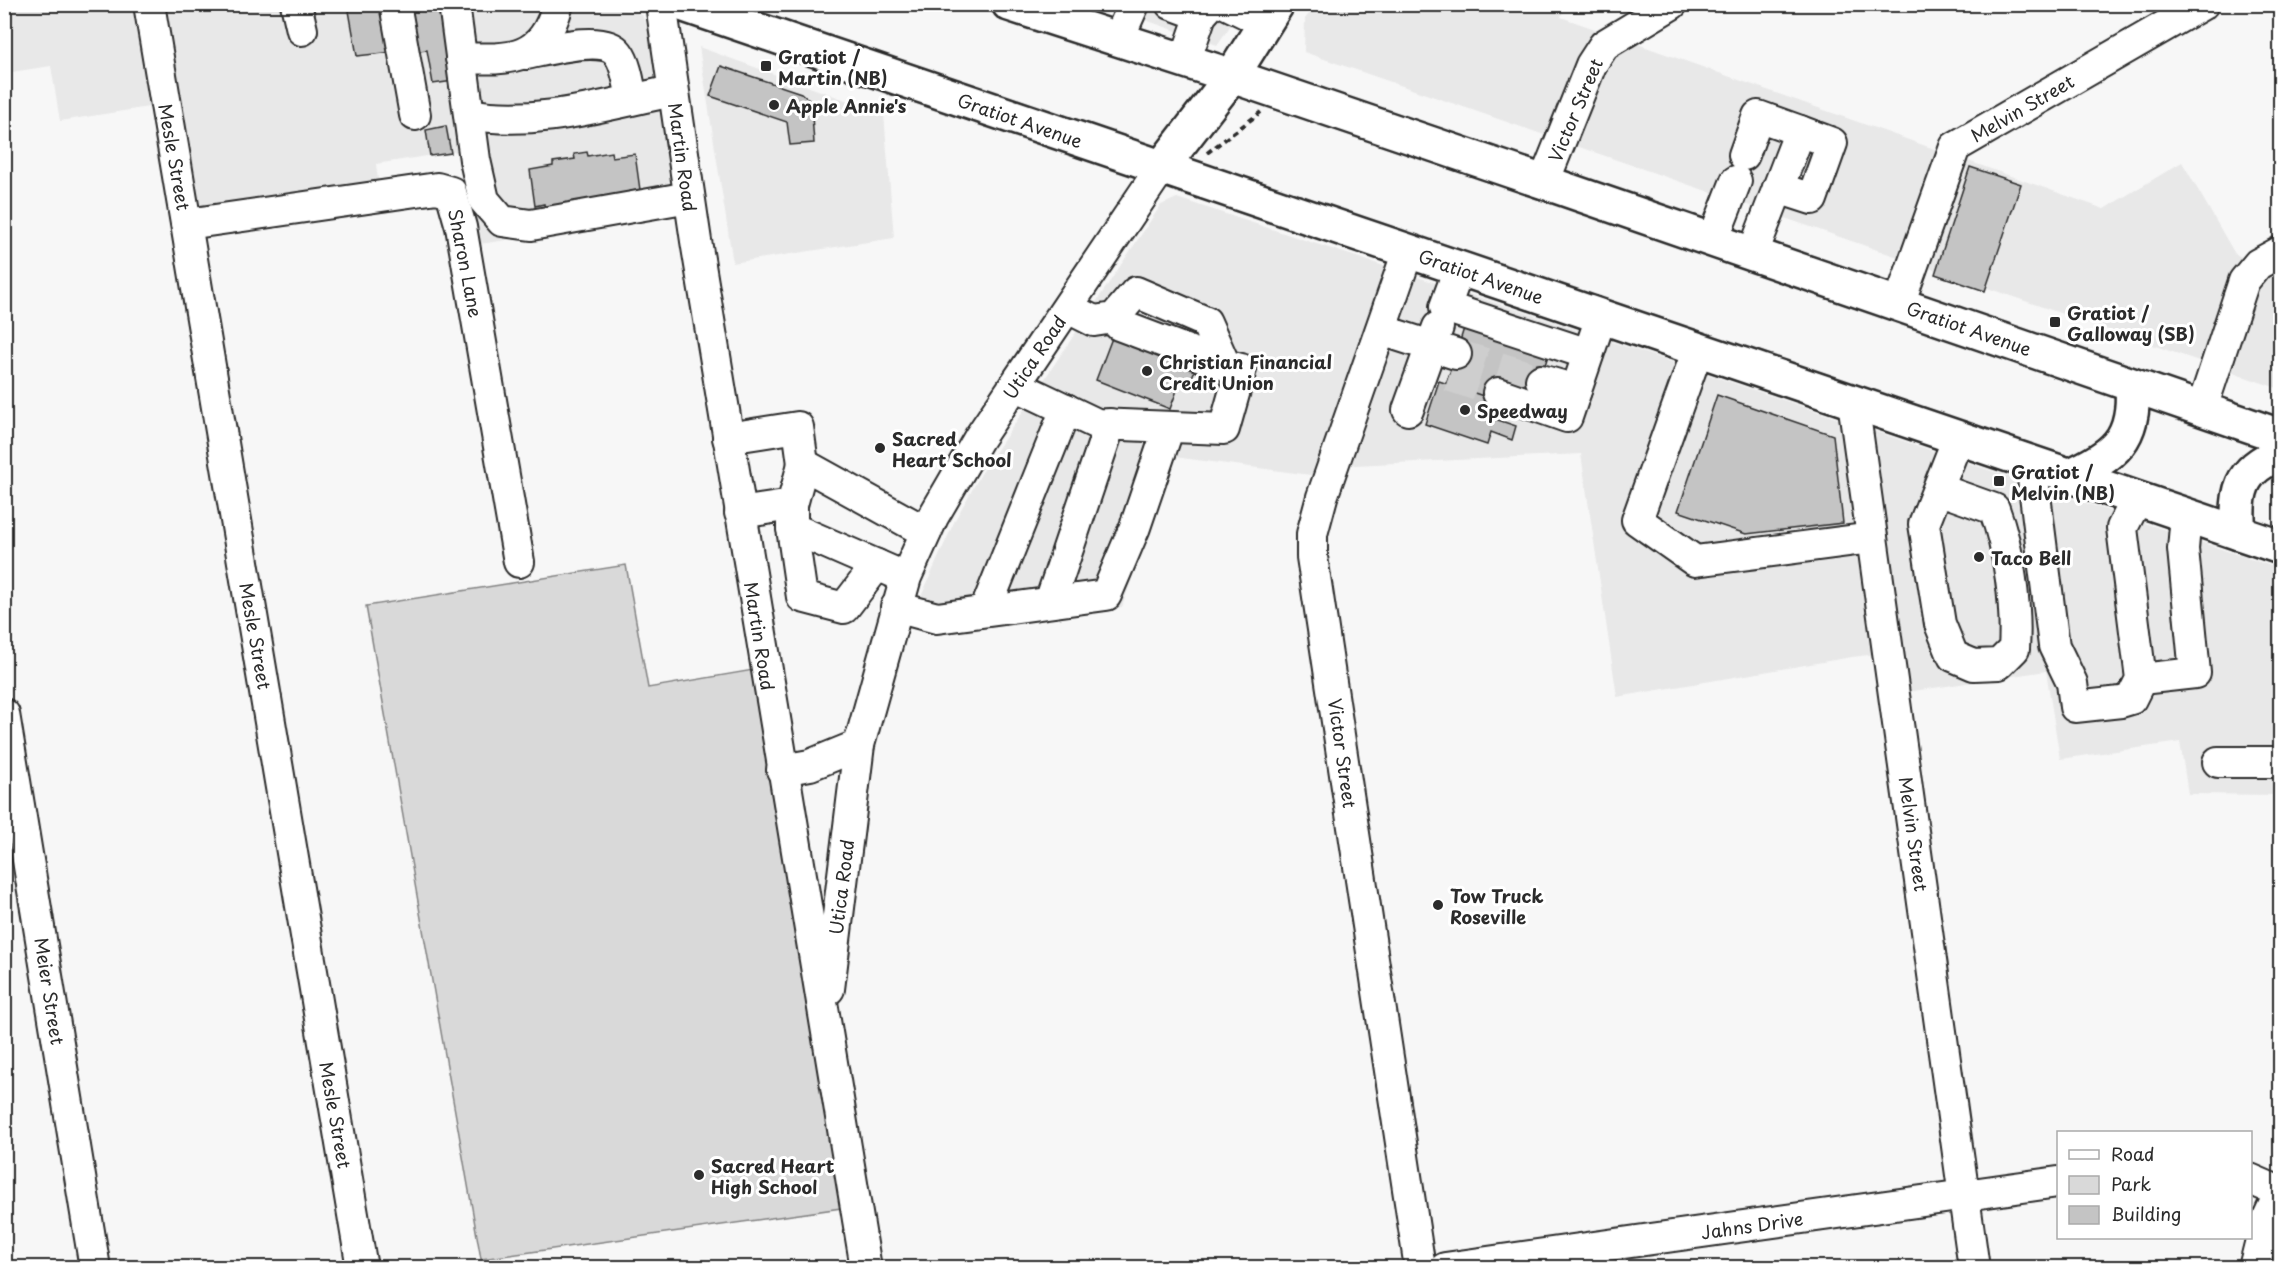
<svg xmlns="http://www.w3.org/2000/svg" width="2285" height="1272" font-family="'Playpen Sans',sans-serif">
	<rect width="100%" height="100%" fill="#f7f7f7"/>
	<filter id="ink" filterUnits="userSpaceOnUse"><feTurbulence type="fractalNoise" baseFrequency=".0167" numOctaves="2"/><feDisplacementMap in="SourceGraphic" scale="12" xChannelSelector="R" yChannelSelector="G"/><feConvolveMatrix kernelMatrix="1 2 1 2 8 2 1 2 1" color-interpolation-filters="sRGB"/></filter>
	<g filter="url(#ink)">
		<g fill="#e8e8e8">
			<path d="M5 5H613L642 15 648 28 678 214 480 244 465 150 376 164 378 180 198 208 155 106 60 121 51 66 5 73Z"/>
			<path d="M1102 5H1245L1217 45Z"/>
			<path d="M1316 5H1564L1561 17 2104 209 2182 162 2235 254 2277 273 2280 272V389L1304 52 1305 19Z"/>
			<path d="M699 47 884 114 894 238 733 263Z"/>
			<path d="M1177 198 1545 319 2280 569V795L2188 794 2180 742 2060 759 2046 671 1907 692 1901 651 1852 657 1617 697 1581 454 1355 465 1332 458 1326 477 1174 457 1122 607 966 632 908 626 955 520 981 474 1161 205Z"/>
		</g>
		<path fill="#d9d9d9" stroke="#828282" stroke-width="1.5" d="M626 565 648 688 753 670 841 1208 481 1259 366 606Z"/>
		<g fill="#c4c4c4" stroke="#2b2b2b" stroke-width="1.5">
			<path d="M321 4H385L393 52 357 56 348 5 321 9Z"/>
			<path d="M403 4H440L453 81 433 84 427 50 411 52Z"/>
			<path d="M721 66 801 93 811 102 814 143 790 145 787 122 710 96Z"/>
			<path d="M446 126 451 153 430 156 426 130Z"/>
			<path d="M587 152 588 156 611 152 612 157 635 154 640 190 631 191 632 196 545 209 544 204 535 206 530 170 553 166V162L575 159 574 154Z"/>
			<path d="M1970 167 2021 184 1985 291 1935 274Z"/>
			<path d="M1466 322 1550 349 1535 397 1494 407 1444 391Z"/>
			<path d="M1115 330 1198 361 1190 383 1181 380 1170 409 1096 380Z"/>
			<path d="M1439 381 1501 402 1495 419 1516 426 1512 440 1491 432 1487 445 1425 424Z"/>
			<path d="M1717 395 1833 435 1843 523 1746 534 1678 511Z"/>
		</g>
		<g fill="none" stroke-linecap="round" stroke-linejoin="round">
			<g stroke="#cecece" stroke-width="30" stroke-dasharray="30 15" stroke-linecap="butt">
				<path d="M1456 354 1541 380"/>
				<path d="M1449 376 1498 393"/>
			</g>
			<defs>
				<g id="minor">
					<path d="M149 4 362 1268"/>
					<path d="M296 4 302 30"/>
					<path d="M395 4 415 115"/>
					<path d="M454 4 475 160 484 200 502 221 531 225 689 197"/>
					<path d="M661 4 696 241 866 1268"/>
					<path d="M1171 4 1201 15"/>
					<path d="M1227 4 1266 23"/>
					<path d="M1118 40 1134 4"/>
					<path d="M526 54C547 50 604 34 618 53 627 65 629 85 632 99"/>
					<path d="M461 58C512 60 543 61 558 4"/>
					<path d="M1185 61 1201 15 1211 4"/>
					<path d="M469 114C537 127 607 104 673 91"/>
					<path d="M1744 155 1758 116 1800 131 1753 253"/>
					<path d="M1544 182 1591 65 1604 45 1672 4"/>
					<path d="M1778 188 1812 199 1832 143 1800 131"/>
					<path d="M187 224 437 188 451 192 461 227 519 562"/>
					<path d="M1713 240 1736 181"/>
					<path d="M1408 251 1322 497 1312 534V557L1420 1268"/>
					<path d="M1459 269 1445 307 1588 354"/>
					<path d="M1899 304 1955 147 2203 4"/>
					<path d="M1114 318 1119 325 1225 365"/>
					<path d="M1438 327 1431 346 1456 354"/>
					<path d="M1381 330 1431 346 1408 410"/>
					<path d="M1698 349 1637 520 1695 561 1872 538"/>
					<path d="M1541 380 1576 390"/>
					<path d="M1015 385 1097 424 1224 429 1241 369 1225 365 1206 322 1136 292 1114 318 1094 321 1068 308"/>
					<path d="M1498 393 1567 417 1601 317"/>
					<path d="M1853 401 1974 1268"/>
					<path d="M2202 408 2244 281 2258 264 2280 252"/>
					<path d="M728 438 798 427 803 464"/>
					<path d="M2031 463 2054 646 2072 683 2075 707 2121 702 2131 699 2141 679 2122 528 2137 499"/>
					<path d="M1938 489 1994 509C2009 548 2017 607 2014 649L1999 664 1974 665 1953 656 1940 624 1924 524 1958 438"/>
					<path d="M740 513 792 505"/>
					<path d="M792 528 893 572"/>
					<path d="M877 565 844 608 802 597 792 528V505L803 464 926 532"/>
					<path d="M1050 602 1110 424"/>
					<path d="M896 607 937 618 1106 595 1135 527 1169 427"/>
					<path d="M985 611 1066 409"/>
					<path d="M2141 679 2195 673 2183 549 2186 515"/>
					<path d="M4 714 95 1268"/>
					<path d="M2218 762H2280"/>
					<path d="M782 770 810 765 859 745"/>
					<path d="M829 989 859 745 906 577 933 517 979 438 1161 168"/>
					<path d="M2250 1179 2280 1192"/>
					<path d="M1445 1268 2058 1182"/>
					<path d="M2254 1268 2265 1224 2280 1192"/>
				</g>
				<g id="major">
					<path d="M681 4 2280 547"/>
					<path d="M1009 4 1232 76 1544 182 2280 436"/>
					<path d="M1161 168 1232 76 1277 4"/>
					<path d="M2069 476C2114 456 2136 439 2132 386"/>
					<path d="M2239 533C2235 494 2239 469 2280 454"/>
				</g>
			</defs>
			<use href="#minor" stroke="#2b2b2b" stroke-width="34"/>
			<use href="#major" stroke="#2b2b2b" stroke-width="38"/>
			<path stroke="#2b2b2b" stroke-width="4" stroke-dasharray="6 4.5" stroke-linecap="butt" d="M1207 153 1261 112"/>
			<use href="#minor" stroke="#fff" stroke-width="30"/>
			<use href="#major" stroke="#fff" stroke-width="33"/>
		</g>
	</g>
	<g fill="#2b2b2b" stroke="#fff" stroke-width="2">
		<rect x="760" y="60" width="12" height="12" rx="3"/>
		<circle cx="774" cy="105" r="6"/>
		<rect x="2049" y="316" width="12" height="12" rx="3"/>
		<circle cx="1147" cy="371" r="6"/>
		<circle cx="1465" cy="410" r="6"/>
		<circle cx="880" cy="448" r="6"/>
		<rect x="1993" y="475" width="12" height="12" rx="3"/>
		<circle cx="1979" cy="557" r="6"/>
		<circle cx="1438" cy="905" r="6"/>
		<circle cx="699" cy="1175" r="6"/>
	</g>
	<g text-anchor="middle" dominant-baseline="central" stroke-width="6" stroke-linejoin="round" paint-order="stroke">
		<g font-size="18" font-weight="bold" fill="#2b2b2b" stroke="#fff" text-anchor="start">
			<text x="778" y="56">Gratiot /<tspan x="778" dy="21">Martin (NB)</tspan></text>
			<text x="786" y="105">Apple Annie's</text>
			<text x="2067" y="312">Gratiot /<tspan x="2067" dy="21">Galloway (SB)</tspan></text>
			<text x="1159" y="361">Christian Financial<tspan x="1159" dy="21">Credit Union</tspan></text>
			<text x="1477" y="410">Speedway</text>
			<text x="892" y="438">Sacred<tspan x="892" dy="21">Heart School</tspan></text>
			<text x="2011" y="471">Gratiot /<tspan x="2011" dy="21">Melvin (NB)</tspan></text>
			<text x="1991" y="557">Taco Bell</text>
			<text x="1450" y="895">Tow Truck<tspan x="1450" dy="21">Roseville</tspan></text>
			<text x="711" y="1165">Sacred Heart<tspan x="711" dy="21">High School</tspan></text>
		</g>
		<g font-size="18" fill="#2b2b2b" stroke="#fff">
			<text transform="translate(2022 108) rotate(-30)">Melvin Street</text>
			<text transform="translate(1575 110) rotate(-67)">Victor Street</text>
			<text transform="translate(1020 120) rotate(19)">Gratiot Avenue</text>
			<text transform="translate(175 157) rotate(80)">Mesle Street</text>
			<text transform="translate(683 157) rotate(82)">Martin Road</text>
			<text transform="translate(466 263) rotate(79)">Sharon Lane</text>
			<text transform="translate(1481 276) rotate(19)">Gratiot Avenue</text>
			<text transform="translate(1969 328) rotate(19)">Gratiot Avenue</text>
			<text transform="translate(1034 357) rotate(-56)">Utica Road</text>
			<text transform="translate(256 636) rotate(80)">Mesle Street</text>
			<text transform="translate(760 636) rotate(81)">Martin Road</text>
			<text transform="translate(1343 753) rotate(82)">Victor Street</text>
			<text transform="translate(1914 834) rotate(82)">Melvin Street</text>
			<text transform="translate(841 887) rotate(-83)">Utica Road</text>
			<text transform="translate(50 991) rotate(81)">Meier Street</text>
			<text transform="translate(336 1115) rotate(80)">Mesle Street</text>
			<text transform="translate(1752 1225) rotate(-8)">Jahns Drive</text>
		</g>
	</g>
	<rect width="2285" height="1272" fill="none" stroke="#fff" stroke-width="24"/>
	<rect x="12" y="12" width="2261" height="1248" fill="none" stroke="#2b2b2b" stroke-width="2" filter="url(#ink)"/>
	<rect x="2057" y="1131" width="195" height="108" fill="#ffffff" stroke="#aaaaaa" stroke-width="1.5"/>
	<rect x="2069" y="1150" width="30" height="9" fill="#ffffff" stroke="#aaaaaa" stroke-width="1.5"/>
	<text x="2111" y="1161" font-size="18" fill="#2b2b2b">Road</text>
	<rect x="2069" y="1176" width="30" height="18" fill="#d9d9d9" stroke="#aaaaaa" stroke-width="1.5"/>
	<text x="2111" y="1191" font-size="18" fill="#2b2b2b">Park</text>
	<rect x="2069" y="1206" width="30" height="18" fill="#c4c4c4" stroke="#aaaaaa" stroke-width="1.5"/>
	<text x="2111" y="1221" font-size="18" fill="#2b2b2b">Building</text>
</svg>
